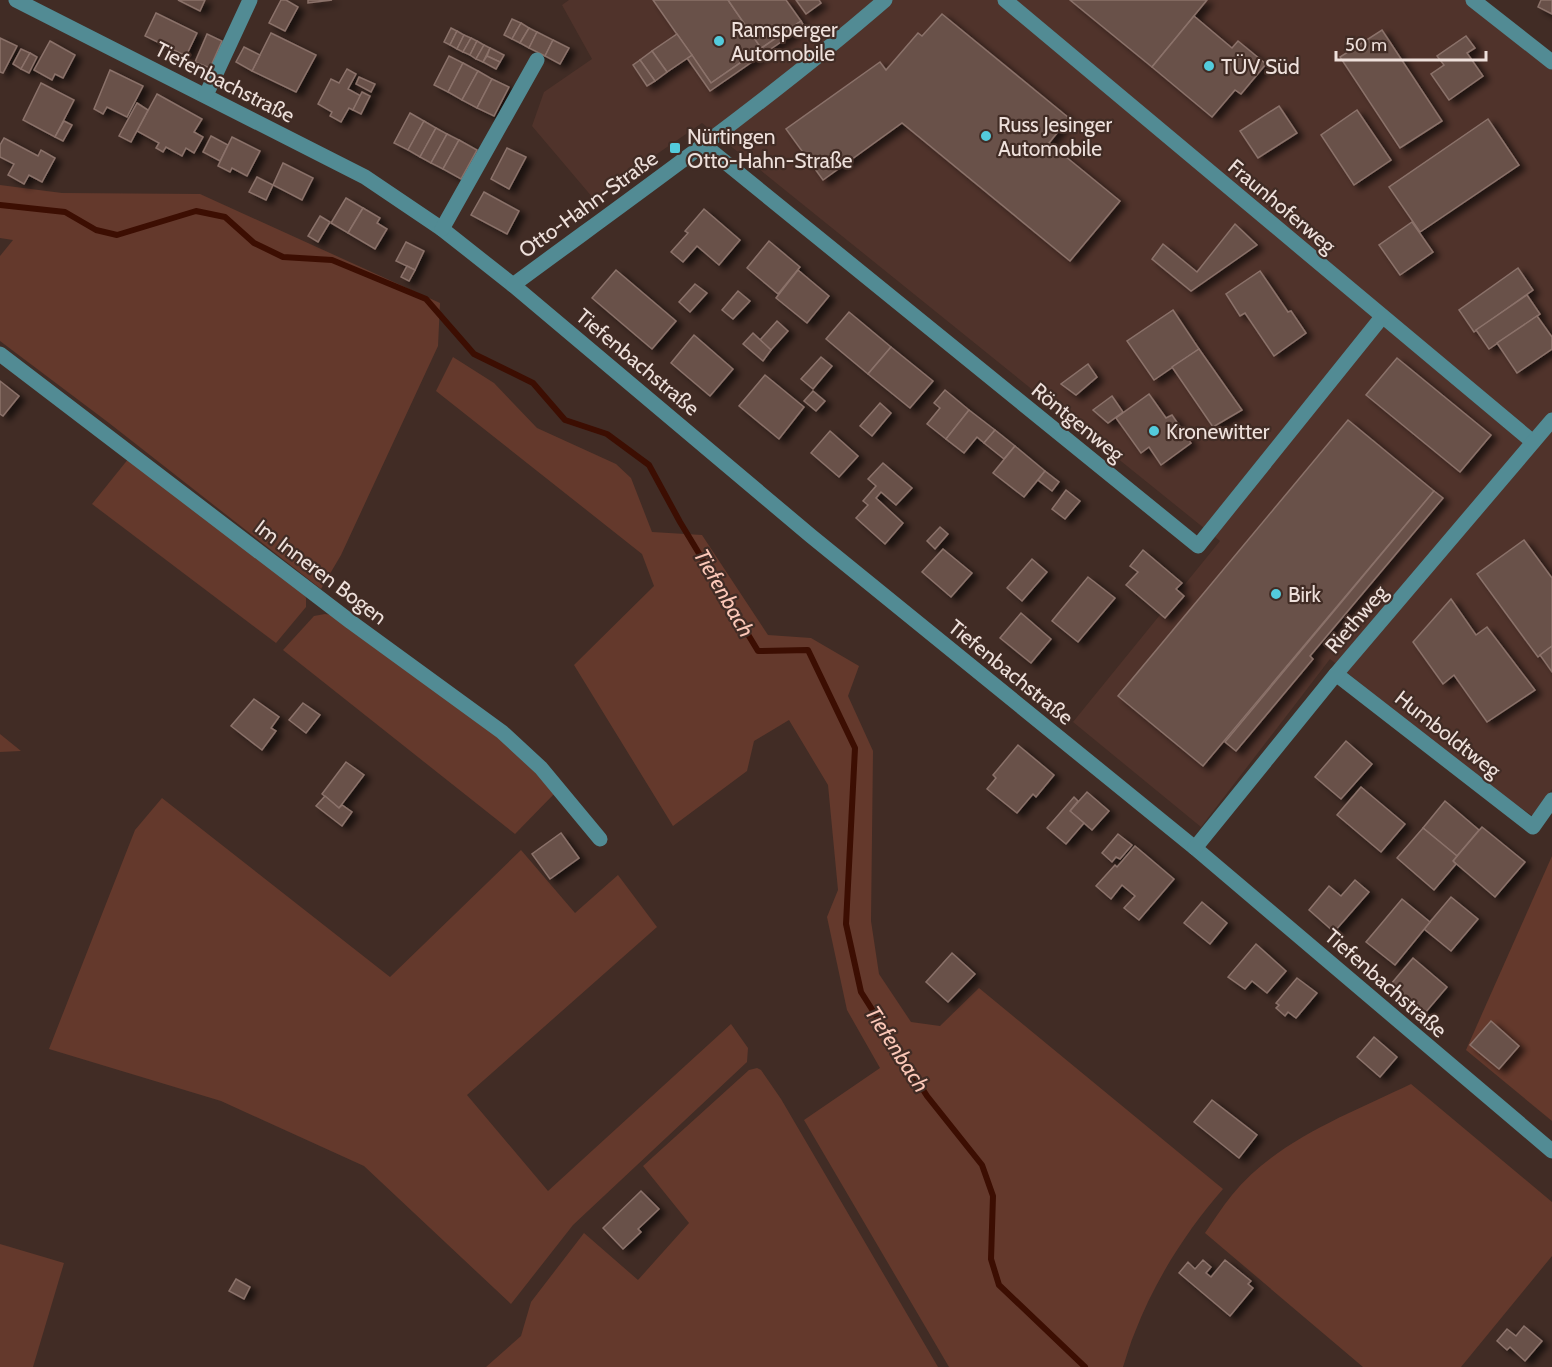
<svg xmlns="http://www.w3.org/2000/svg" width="1552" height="1367" font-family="Cabin,sans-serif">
	<defs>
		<filter id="shadow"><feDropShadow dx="6" dy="4" stdDeviation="3" flood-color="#0009"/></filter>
	</defs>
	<rect width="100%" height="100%" fill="#412c25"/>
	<path fill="#50332b" d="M569 0H1466L1552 67V789L1533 816 1491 788 1330 659 1201 827 1073 722 1220 541 702 123 593 198 532 126 544 92 592 59 562 5Z"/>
	<g fill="#64392c">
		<path d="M0 185 62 193 200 194 440 303 438 346 341 555 321 589 109 423 0 341V256L13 240 0 238Z"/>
		<path d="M453 357 494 383 537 428 616 464 631 478 652 532 702 535 768 635 811 638 859 666 848 696 873 751 871 921 879 974 911 1022 940 1026 979 988 1223 1189C1187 1230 1155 1280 1135 1332 1130 1343 1127 1355 1123 1367H949L804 1120 880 1068 847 1010 827 917 838 890 828 785 789 720 754 741 747 771 673 826 574 665 654 586 642 554 436 391Z"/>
		<path d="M129 458 299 588 306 598V607L276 643 92 504Z"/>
		<path d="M325 614 338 616 517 752 555 793 515 834 283 650 314 616Z"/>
		<path d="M0 734 21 751 0 752Z"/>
		<path d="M162 798 390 977 521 850 575 913 618 875 657 927 467 1095 548 1191 731 1024 748 1048 747 1062 573 1225 511 1304 364 1166 221 1101 49 1049 135 830Z"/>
		<path d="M1552 856V1121L1466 1050Z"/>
		<path d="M757 1068 761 1070 781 1099 938 1367H486L521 1336 531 1302 584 1233 638 1280 689 1223 643 1166 749 1070Z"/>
		<path d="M1411 1084 1552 1202V1256L1461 1367H1363L1205 1233C1214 1220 1222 1207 1232 1195 1277 1140 1349 1114 1411 1084Z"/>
		<path d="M0 1244 64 1263 33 1367H0Z"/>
	</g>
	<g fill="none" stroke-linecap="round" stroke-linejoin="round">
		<path stroke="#3c0e02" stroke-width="6" d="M0 205 65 212 96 230 117 235 196 211 225 217 254 243 283 257 332 260 426 299 474 354 533 383 565 420 607 434 649 465 680 522 758 651 808 650 855 748 846 924 861 992 927 1096 982 1165 993 1196 991 1259 999 1285 1085 1367"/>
	</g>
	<g fill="#69514a" stroke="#8b726a" stroke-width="1.5" filter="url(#shadow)">
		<path d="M178 0H205L200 11Z"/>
		<path d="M281 0H286L298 7 285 31 269 23Z"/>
		<path d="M308 0H332L308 3Z"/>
		<path d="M653 0H728L761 48 711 83Z"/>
		<path d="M728 0H786L801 21 761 48Z"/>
		<path d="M796 0H819L821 3 806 14Z"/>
		<path d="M1070 0H1207L1152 67Z"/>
		<path d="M1541 0H1552V14L1538 7Z"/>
		<path d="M156 13 197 33 186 56 145 36Z"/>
		<path d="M942 14 1069 118 1049 143 1120 201 1070 261 902 123 823 180 786 129 880 62 886 70 918 33 922 36Z"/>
		<path d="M1194 16 1232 48 1238 41 1266 64 1241 94 1235 90 1212 117 1152 67Z"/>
		<path d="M512 19 521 23 512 39 504 35Z"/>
		<path d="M801 21 804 26 710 91 687 58 692 55 711 83Z"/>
		<path d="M521 23 529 28 520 43 512 39Z"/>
		<path d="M451 28 457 31 450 45 444 42Z"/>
		<path d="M529 28 537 32 529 48 520 43Z"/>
		<path d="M1382 30 1442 121 1400 148 1340 57Z"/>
		<path d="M457 31 464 35 457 49 450 45Z"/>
		<path d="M537 32 553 40 545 56 529 48Z"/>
		<path d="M271 33 316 55 296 92 252 71Z"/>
		<path d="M207 34 222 41 210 68 195 62Z"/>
		<path d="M677 34 692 55 667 72 652 51Z"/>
		<path d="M464 35 471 38 463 52 457 49Z"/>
		<path d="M1466 36 1475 48 1467 53 1483 76 1449 100 1431 74 1444 65 1437 56Z"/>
		<path d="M0 38 17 46 3 73 0 72Z"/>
		<path d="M471 38 477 41 470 55 463 52Z"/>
		<path d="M553 40 569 48 560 64 545 56Z"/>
		<path d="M50 41 75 55 63 78 55 74 52 80 34 70Z"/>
		<path d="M477 41 484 45 476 59 470 55Z"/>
		<path d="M484 45 490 48 483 62 476 59Z"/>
		<path d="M244 47 260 55 252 71 236 62Z"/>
		<path d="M490 48 504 55 500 62 487 56Z"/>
		<path d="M21 49 30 53 21 69 13 64Z"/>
		<path d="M652 51 667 72 655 81 640 60Z"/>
		<path d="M30 53 37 57 29 73 21 69Z"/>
		<path d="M449 56 463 63 448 92 434 85Z"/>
		<path d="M487 56 500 62 496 69 483 62Z"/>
		<path d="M640 60 655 81 647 86 633 65Z"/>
		<path d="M463 63 478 71 462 100 448 92Z"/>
		<path d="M347 69 356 74 348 89 361 96 353 110 349 108 341 122 330 116 332 112 318 104 331 79 339 83Z"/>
		<path d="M110 70 143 86 127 117 107 107 103 114 94 109Z"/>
		<path d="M478 71 492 79 477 108 462 100Z"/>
		<path d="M359 77 375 84 371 92 356 84Z"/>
		<path d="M492 79 509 87 494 116 477 108Z"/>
		<path d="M41 83 74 100 55 137 23 120Z"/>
		<path d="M362 92 370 96 361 114 353 110Z"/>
		<path d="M157 94 202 119 194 132 203 137 194 153 186 148 182 156 166 147 163 152 156 148 159 143 137 131Z"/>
		<path d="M137 103 148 110 131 142 119 136Z"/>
		<path d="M1279 106 1297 133 1258 158 1240 131Z"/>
		<path d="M1357 110 1391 160 1354 185 1321 135Z"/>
		<path d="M410 113 424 121 408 150 394 143Z"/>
		<path d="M1488 119 1519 165 1420 232 1389 187Z"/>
		<path d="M64 121 72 125 63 141 55 137Z"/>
		<path d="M424 121 436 128 420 157 408 150Z"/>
		<path d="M436 128 447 134 431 163 420 157Z"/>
		<path d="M447 134 459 140 443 169 431 163Z"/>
		<path d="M211 136 228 145 220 161 203 152Z"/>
		<path d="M232 137 260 151 247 176 232 168 230 172 218 166Z"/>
		<path d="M4 138 38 156 41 150 55 158 42 182 29 175 24 184 8 175 14 164 0 157V145Z"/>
		<path d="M459 140 477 150 461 179 443 169Z"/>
		<path d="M507 148 526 157 509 189 491 179Z"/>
		<path d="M283 163 313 178 302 200 273 185Z"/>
		<path d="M257 177 273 185 266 200 249 192Z"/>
		<path d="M484 192 519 211 507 234 471 215Z"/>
		<path d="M346 198 363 208 348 233 331 223Z"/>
		<path d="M363 208 380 218 377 223 387 229 375 249 348 233Z"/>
		<path d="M704 209 740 240 719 265 697 246 683 262 671 252 688 233 685 231Z"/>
		<path d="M320 216 330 222 318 242 308 236Z"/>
		<path d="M1412 222 1433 252 1400 275 1379 245Z"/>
		<path d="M1235 224 1257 245 1191 291 1152 259 1163 244 1197 272Z"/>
		<path d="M769 241 800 267 778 294 747 268Z"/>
		<path d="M406 242 424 251 415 270 396 261Z"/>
		<path d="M407 266 415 270 409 281 401 277Z"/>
		<path d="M1518 268 1533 290 1474 332 1459 310Z"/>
		<path d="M616 270 676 321 652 349 592 298Z"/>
		<path d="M798 270 829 296 807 323 776 298Z"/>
		<path d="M1260 271 1288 312 1291 311 1306 333 1274 356 1245 313 1240 316 1226 294Z"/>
		<path d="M695 284 707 293 690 312 679 302Z"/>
		<path d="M738 291 750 301 733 319 722 310Z"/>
		<path d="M1527 295 1540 314 1489 349 1476 330Z"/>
		<path d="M1173 310 1199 349 1154 380 1127 341Z"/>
		<path d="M849 312 891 347 868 374 826 339Z"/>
		<path d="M1537 316 1552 337V349L1517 373 1497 343Z"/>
		<path d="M777 321 788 331 771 350 760 340Z"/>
		<path d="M753 333 771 350 763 361 743 344Z"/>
		<path d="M694 335 733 369 710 396 671 363Z"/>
		<path d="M891 347 933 381 910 408 868 374Z"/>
		<path d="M1199 349 1242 410 1213 427 1172 367Z"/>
		<path d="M821 357 832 366 813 389 801 379Z"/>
		<path d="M1397 358 1491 435 1460 472 1366 395Z"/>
		<path d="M1088 364 1097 377 1076 395 1061 384Z"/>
		<path d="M765 375 804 407 779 439 739 406Z"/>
		<path d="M0 381 19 396 3 416 0 414Z"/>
		<path d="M945 390 969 410 946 439 927 424 940 408 934 403Z"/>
		<path d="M813 391 825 401 816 411 804 401Z"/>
		<path d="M1149 394 1166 418 1172 415 1191 443 1161 465 1149 447 1141 453 1116 418Z"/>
		<path d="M1112 396 1123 412 1108 423 1093 410Z"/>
		<path d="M880 403 891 413 872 436 860 426Z"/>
		<path d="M969 410 995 430 984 443 977 437 964 453 946 439Z"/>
		<path d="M1348 420 1434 491 1203 766 1118 696Z"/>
		<path d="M995 430 1015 446 1004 459 984 443Z"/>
		<path d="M830 431 858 456 839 477 811 453Z"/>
		<path d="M1015 446 1045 471 1024 497 993 473Z"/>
		<path d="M883 463 912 488 896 505 881 492 876 498 903 523 885 544 856 518 868 505 863 501 876 486 868 479Z"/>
		<path d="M1045 471 1059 482 1052 491 1038 480Z"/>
		<path d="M1066 490 1080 501 1065 519 1052 509Z"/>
		<path d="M1434 491 1443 498 1310 656 1313 659 1236 751 1225 742Z"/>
		<path d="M940 527 948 534 935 549 927 541Z"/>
		<path d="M1524 540 1552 578V646L1538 657 1477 574Z"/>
		<path d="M943 549 972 573 951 597 922 572Z"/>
		<path d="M1143 550 1182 583 1176 589 1184 596 1165 618 1126 585 1138 572 1130 566Z"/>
		<path d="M1032 559 1047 572 1022 601 1007 588Z"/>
		<path d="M1088 577 1115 598 1078 642 1052 621Z"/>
		<path d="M1451 599 1476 635 1487 627 1535 690 1487 722 1454 675 1443 684 1413 642Z"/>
		<path d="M1021 613 1051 639 1031 663 1000 638Z"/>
		<path d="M1552 646V672L1540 655Z"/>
		<path d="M254 699 279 717 271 728 276 731 262 750 231 726Z"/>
		<path d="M303 703 320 715 306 733 289 720Z"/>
		<path d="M1346 741 1372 764 1341 799 1315 777Z"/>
		<path d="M1018 745 1054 775 1036 797 1033 794 1017 813 987 789 996 778 993 775Z"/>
		<path d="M346 762 364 775 339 808 322 794Z"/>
		<path d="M1361 787 1405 824 1381 852 1337 815Z"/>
		<path d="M1087 792 1109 811 1092 830 1070 811Z"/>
		<path d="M325 796 339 808 342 805 352 812 342 826 316 806Z"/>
		<path d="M1074 797 1078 801 1070 811 1084 823 1066 844 1047 828Z"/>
		<path d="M1445 801 1479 830 1457 856 1423 828Z"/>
		<path d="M1482 827 1525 862 1495 897 1453 861Z"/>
		<path d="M1423 828 1457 856 1453 861 1456 864 1434 890 1397 858Z"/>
		<path d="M561 833 579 858 550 879 532 854Z"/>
		<path d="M1118 834 1132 845 1120 859 1116 857 1112 862 1102 853Z"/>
		<path d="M1135 846 1174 879 1139 920 1124 908 1135 896 1122 885 1111 899 1096 886 1115 865 1117 867Z"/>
		<path d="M1355 880 1369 892 1334 932 1309 910 1329 886 1341 896Z"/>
		<path d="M1451 897 1478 919 1451 951 1424 929Z"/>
		<path d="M1402 899 1430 922 1395 965 1366 942Z"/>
		<path d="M1202 902 1227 923 1210 944 1184 923Z"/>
		<path d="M1256 944 1286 971 1267 993 1252 981 1245 989 1228 977Z"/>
		<path d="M952 953 975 974 948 1002 926 982Z"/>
		<path d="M1413 958 1447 987 1425 1013 1391 984Z"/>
		<path d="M1297 978 1317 993 1296 1018 1288 1012 1285 1016 1276 1008 1279 1005 1276 1003Z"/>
		<path d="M1491 1021 1519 1046 1499 1069 1470 1045Z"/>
		<path d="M1374 1037 1397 1057 1380 1077 1357 1057Z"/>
		<path d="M1212 1100 1257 1135 1239 1158 1194 1122Z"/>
		<path d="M641 1191 659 1209 638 1229 641 1232 623 1249 603 1228Z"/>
		<path d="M1203 1260 1211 1267 1206 1273 1211 1277 1225 1260 1251 1281 1248 1284 1253 1288 1230 1316 1179 1273 1188 1262 1195 1269Z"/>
		<path d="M236 1279 250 1287 244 1299 229 1291Z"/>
		<path d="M1524 1326 1542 1341 1525 1361 1510 1347 1507 1350 1497 1341 1507 1329 1516 1336Z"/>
	</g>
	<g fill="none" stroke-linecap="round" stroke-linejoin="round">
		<g stroke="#528b94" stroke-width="15">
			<path d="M16 0 365 177 442 229 513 285 811 536 1195 848 1552 1151"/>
			<path d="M1005 0 1533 442"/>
			<path d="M1473 0 1552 62"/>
			<path d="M206 95 250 0"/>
			<path d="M704 145 1198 546 1382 317"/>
			<path d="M442 229 537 60"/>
			<path d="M513 285C639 192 767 102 885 0"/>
			<path d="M0 354 351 622 502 732 541 768 600 839"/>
			<path d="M1336 674 1533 827 1552 800"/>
			<path d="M1195 848 1336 674 1552 420"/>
		</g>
	</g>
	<g fill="#53cbdc" stroke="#412c25" stroke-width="2">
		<circle cx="719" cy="41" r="6"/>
		<circle cx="1209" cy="66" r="6"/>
		<circle cx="986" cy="136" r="6"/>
		<rect x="669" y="142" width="12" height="12" rx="3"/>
		<circle cx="1154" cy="431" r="6"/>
		<circle cx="1276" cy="594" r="6"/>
	</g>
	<g text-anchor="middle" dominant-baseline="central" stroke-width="4.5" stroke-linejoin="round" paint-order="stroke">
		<g font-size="21" fill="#eee0db" stroke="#412c25" text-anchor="start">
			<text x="731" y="29">Ramsperger<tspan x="731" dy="24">Automobile</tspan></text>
			<text x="1221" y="66">TÜV Süd</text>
			<text x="998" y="124">Russ Jesinger<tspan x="998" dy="24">Automobile</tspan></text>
			<text x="687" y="136">Nürtingen<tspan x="687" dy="24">Otto-Hahn-Straße</tspan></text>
			<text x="1166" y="431">Kronewitter</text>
			<text x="1288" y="594">Birk</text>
		</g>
		<g font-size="21" fill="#eee0db" stroke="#412c25">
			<text transform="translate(225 82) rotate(27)">Tiefenbachstraße</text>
			<text transform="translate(588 204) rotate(-36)">Otto-Hahn-Straße</text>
			<text transform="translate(1282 206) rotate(40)">Fraunhoferweg</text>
			<text transform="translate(638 362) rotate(40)">Tiefenbachstraße</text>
			<text transform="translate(1078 422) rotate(39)">Röntgenweg</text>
			<text transform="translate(321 572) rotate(37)">Im Inneren Bogen</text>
			<text transform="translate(1356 619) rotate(-49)">Riethweg</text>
			<text transform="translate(1011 672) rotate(39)">Tiefenbachstraße</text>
			<text transform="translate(1448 734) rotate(38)">Humboldtweg</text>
			<text transform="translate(1386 983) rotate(41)">Tiefenbachstraße</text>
		</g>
		<g font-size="22" font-style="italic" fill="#fbc7b7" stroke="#412c25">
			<text transform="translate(724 593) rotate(60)">Tiefenbach</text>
			<text transform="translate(897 1049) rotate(57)">Tiefenbach</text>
		</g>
	</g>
	<path d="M1336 51v9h150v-9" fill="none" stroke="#eee0db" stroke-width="3"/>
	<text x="1345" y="51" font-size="18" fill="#eee0db" stroke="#412c25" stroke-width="4.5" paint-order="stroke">50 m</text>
</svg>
